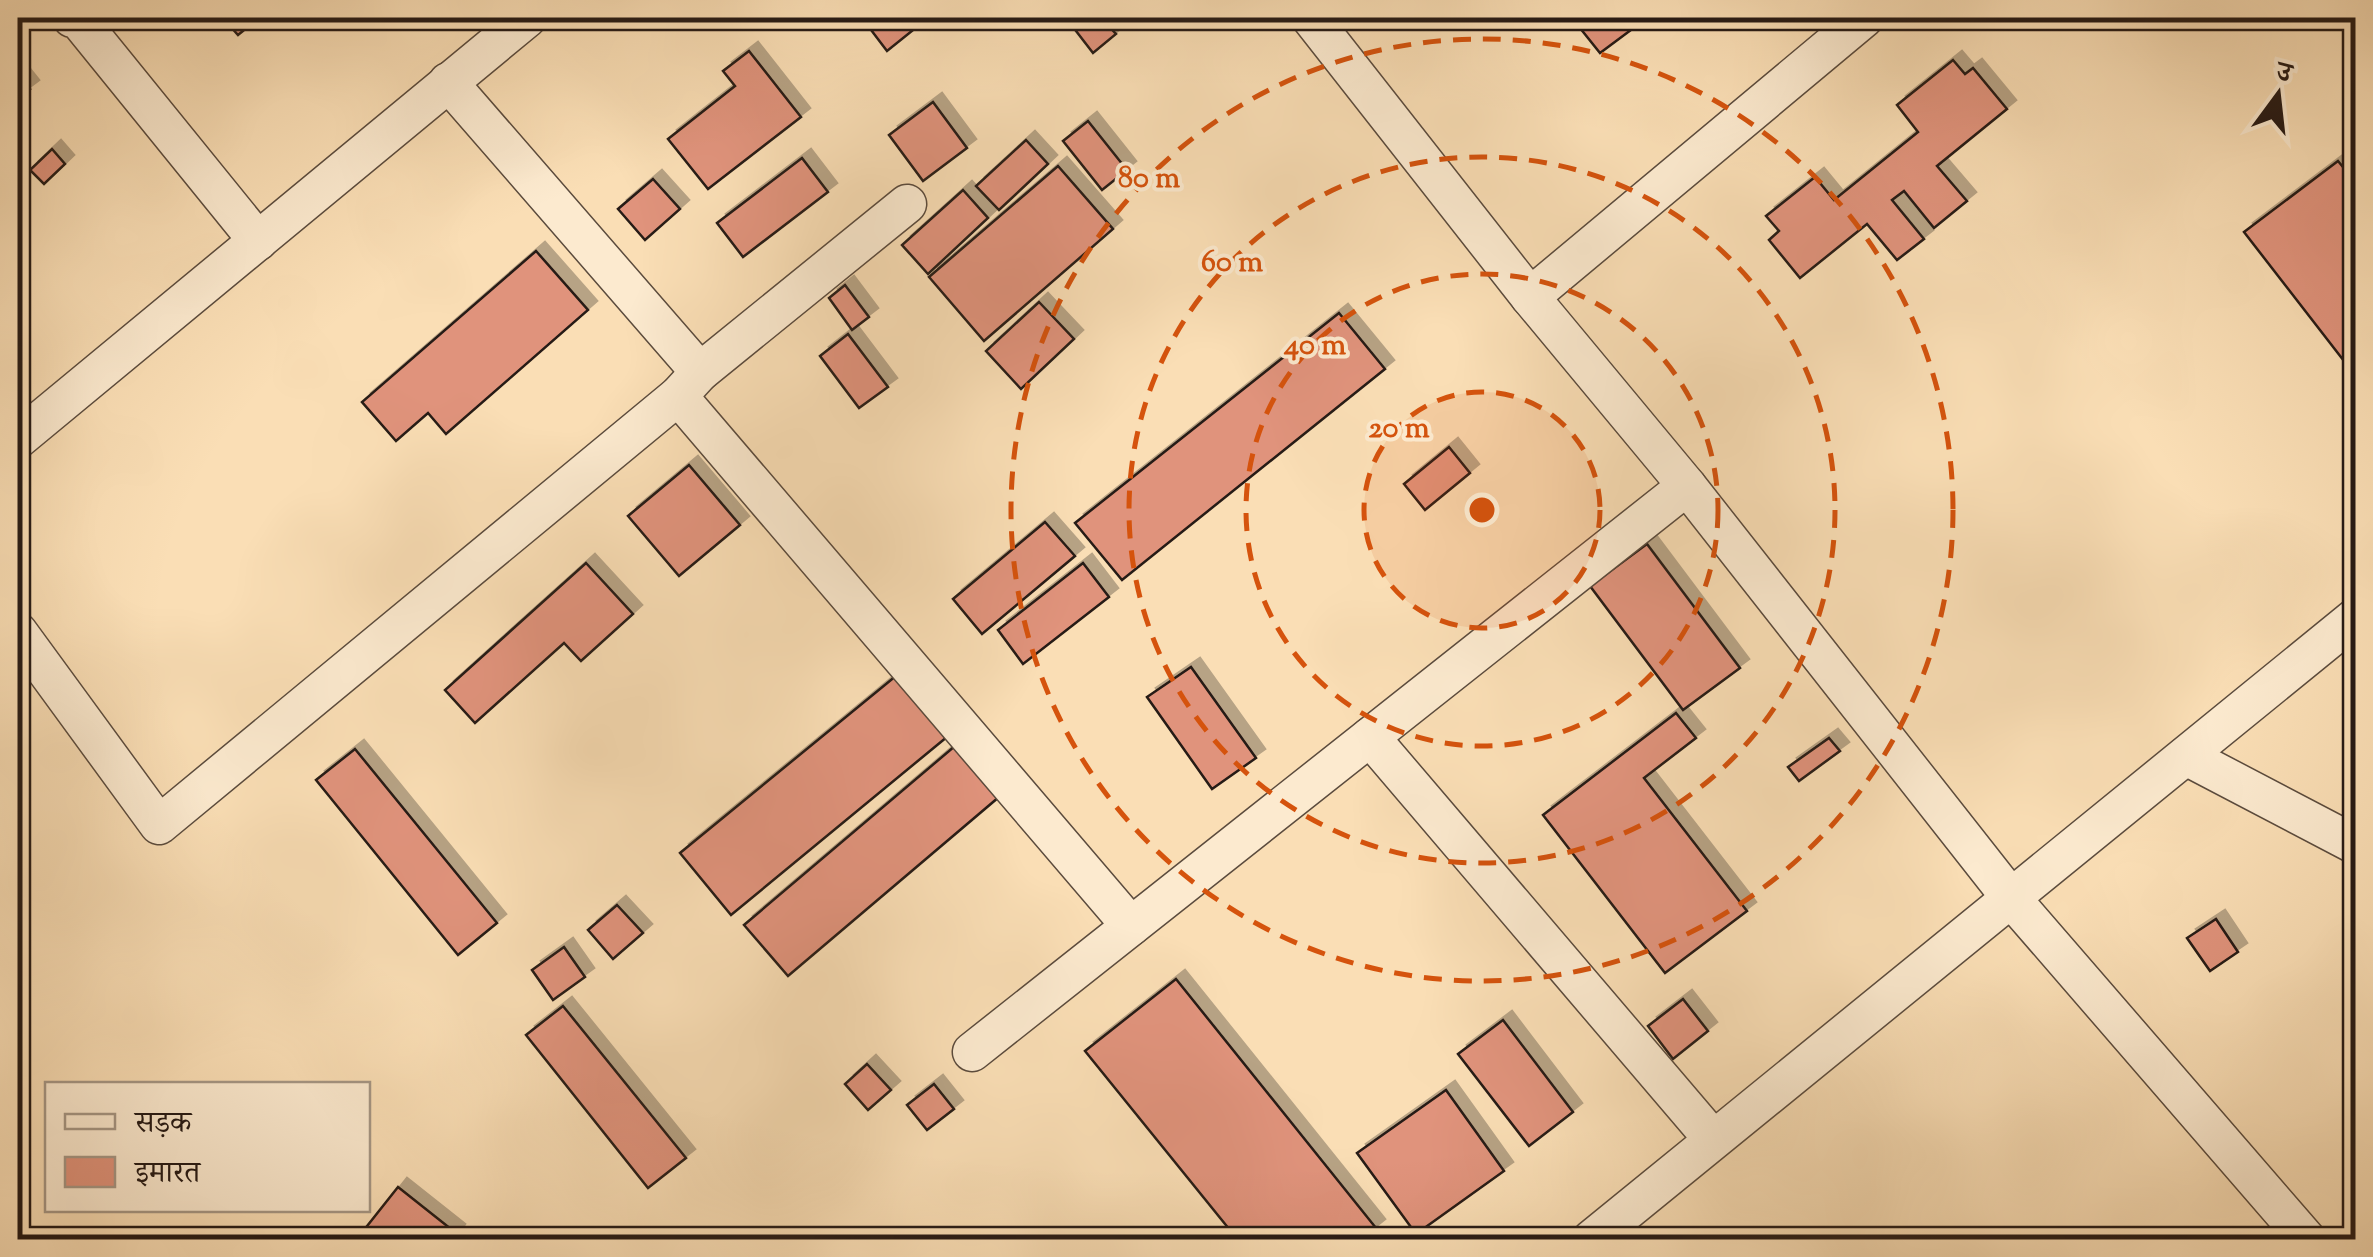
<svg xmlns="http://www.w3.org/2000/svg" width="2373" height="1257" font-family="'Sorts Mill Goudy','Noto Serif Devanagari',serif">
	<defs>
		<filter id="shadow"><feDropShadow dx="9" dy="-9" stdDeviation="0" flood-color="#0004"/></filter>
	</defs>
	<rect width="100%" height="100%" fill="#fadeb5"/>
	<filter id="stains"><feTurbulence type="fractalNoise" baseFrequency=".002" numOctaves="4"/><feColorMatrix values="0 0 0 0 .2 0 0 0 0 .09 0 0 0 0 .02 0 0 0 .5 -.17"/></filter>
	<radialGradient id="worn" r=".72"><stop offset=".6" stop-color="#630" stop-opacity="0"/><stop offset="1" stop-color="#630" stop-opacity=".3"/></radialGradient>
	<g fill="#e0937b" stroke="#261a15" stroke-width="2.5" filter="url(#shadow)">
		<path d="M223 18H259L238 35Z"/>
		<path d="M862 18H928L887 51Z"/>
		<path d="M1066 18H1101L1116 34 1093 53Z"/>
		<path d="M1572 18H1647L1600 53Z"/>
		<path d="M749 51 801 117 708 189 668 139 735 86 723 71Z"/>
		<path d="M1953 60 1965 74 1973 68 2007 109 1937 166 1967 201 1934 228 1904 191 1892 200 1924 239 1897 260 1867 224 1800 278 1769 240 1779 231 1766 216 1815 177 1834 200 1918 132 1897 105Z"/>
		<path d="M18 74 30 89 18 98Z"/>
		<path d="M933 102 967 148 923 181 889 135Z"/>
		<path d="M1088 121 1127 170 1102 190 1063 141Z"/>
		<path d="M1026 140 1048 164 999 210 976 186Z"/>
		<path d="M52 149 65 164 44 184 30 170Z"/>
		<path d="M802 158 828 192 743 257 717 223Z"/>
		<path d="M2338 161 2356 183V352L2344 361 2244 232Z"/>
		<path d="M1058 166 1113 229 984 341 929 277Z"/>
		<path d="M653 179 680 209 645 240 618 209Z"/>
		<path d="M963 190 988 218 928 274 902 245Z"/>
		<path d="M536 251 588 310 446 434 428 413 396 441 362 402Z"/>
		<path d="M845 285 869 317 852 330 829 298Z"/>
		<path d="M1039 302 1074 339 1021 389 986 351Z"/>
		<path d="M1339 313 1385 369 1122 580 1075 523Z"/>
		<path d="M848 334 888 387 859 408 820 356Z"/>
		<path d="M1449 447 1470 473 1425 510 1404 484Z"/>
		<path d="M689 465 740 525 679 576 628 516Z"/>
		<path d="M1045 522 1075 556 982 634 953 599Z"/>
		<path d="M1647 544 1740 668 1683 710 1590 586Z"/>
		<path d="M586 563 633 614 581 661 564 643 475 723 445 690Z"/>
		<path d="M1083 563 1109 597 1023 664 998 630Z"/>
		<path d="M908 666 959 727 731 915 680 853Z"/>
		<path d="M1191 667 1256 758 1212 789 1147 697Z"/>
		<path d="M1676 713 1696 738 1644 778 1747 911 1665 973 1543 815Z"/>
		<path d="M1829 738 1840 751 1799 781 1788 767Z"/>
		<path d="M962 740 1006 791 788 976 744 925Z"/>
		<path d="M355 749 497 923 458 955 316 780Z"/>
		<path d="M617 905 643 933 613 959 588 930Z"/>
		<path d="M2216 919 2238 952 2210 971 2187 938Z"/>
		<path d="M564 947 585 977 553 1000 532 970Z"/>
		<path d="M1176 979 1376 1228 1361 1240H1238L1085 1051Z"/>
		<path d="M1683 999 1708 1031 1673 1059 1648 1026Z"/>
		<path d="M563 1006 686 1158 648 1188 526 1035Z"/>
		<path d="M1503 1020 1573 1112 1529 1146 1458 1054Z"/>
		<path d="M867 1064 891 1090 868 1110 845 1084Z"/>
		<path d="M934 1084 954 1109 927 1130 907 1105Z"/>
		<path d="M1446 1090 1504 1171 1416 1234 1357 1153Z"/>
		<path d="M398 1187 456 1233 451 1240H356Z"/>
	</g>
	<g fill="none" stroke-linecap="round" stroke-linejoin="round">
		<defs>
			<g id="minor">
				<path d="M72 18 78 19 258 241"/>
				<path d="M1311 18 1530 297 1687 486 2011 898 2307 1240"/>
				<path d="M448 82 700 372"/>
				<path d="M1530 297 1864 18"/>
				<path d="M678 396 1131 926"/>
				<path d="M18 439 527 18"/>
				<path d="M18 632 159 825 678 396 700 372 907 204"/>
				<path d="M1370 737 1712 1138"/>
				<path d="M2186 756 2356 845"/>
				<path d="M972 1052 1687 486"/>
				<path d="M1591 1240 2356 617"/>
			</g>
		</defs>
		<use href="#minor" stroke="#5b4b3d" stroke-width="41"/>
		<use href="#minor" stroke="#fceacf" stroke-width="38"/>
	</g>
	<circle cx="1482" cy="510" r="118" fill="#d5530d" fill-opacity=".12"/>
	<g fill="none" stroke="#d5530d" stroke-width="5" stroke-dasharray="18 12">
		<circle cx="1482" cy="510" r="118"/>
		<circle cx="1482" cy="510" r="236"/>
		<circle cx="1482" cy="510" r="353"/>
		<circle cx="1482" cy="510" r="471"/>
	</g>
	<circle cx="1482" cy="510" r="15" fill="#d5530d" stroke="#fceacf" stroke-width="5"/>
	<g font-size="30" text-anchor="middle" font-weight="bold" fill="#d5530d" stroke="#fceacf" stroke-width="8" stroke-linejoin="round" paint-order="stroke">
		<text x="1149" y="187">80 m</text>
		<text x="1232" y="271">60 m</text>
		<text x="1315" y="354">40 m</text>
		<text x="1399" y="437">20 m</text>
	</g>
	<rect width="2373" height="1257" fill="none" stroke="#fadeb5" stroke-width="60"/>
	<rect x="20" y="20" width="2333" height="1217" fill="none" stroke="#261a15" stroke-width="5"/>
	<rect x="30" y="30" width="2313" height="1197" fill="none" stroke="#261a15" stroke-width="2.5"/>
	<rect x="45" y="1082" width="325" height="130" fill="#fceacf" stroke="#a69785" stroke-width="2.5"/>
	<rect x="65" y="1114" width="50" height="15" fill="#fceacf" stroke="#a69785" stroke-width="2.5"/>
	<text x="135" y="1132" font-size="30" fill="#261a15">सड़क</text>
	<rect x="65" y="1157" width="50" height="30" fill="#e0937b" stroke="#a69785" stroke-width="2.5"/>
	<text x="135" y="1182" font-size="30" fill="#261a15">इमारत</text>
	<g transform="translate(2278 95) rotate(15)" stroke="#fceacf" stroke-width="8" paint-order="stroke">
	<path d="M0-8L18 38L0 25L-18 38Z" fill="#261a15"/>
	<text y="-15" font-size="28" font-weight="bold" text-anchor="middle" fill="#261a15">उ</text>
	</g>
	<rect width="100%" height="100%" filter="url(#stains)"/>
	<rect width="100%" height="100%" fill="url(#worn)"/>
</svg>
